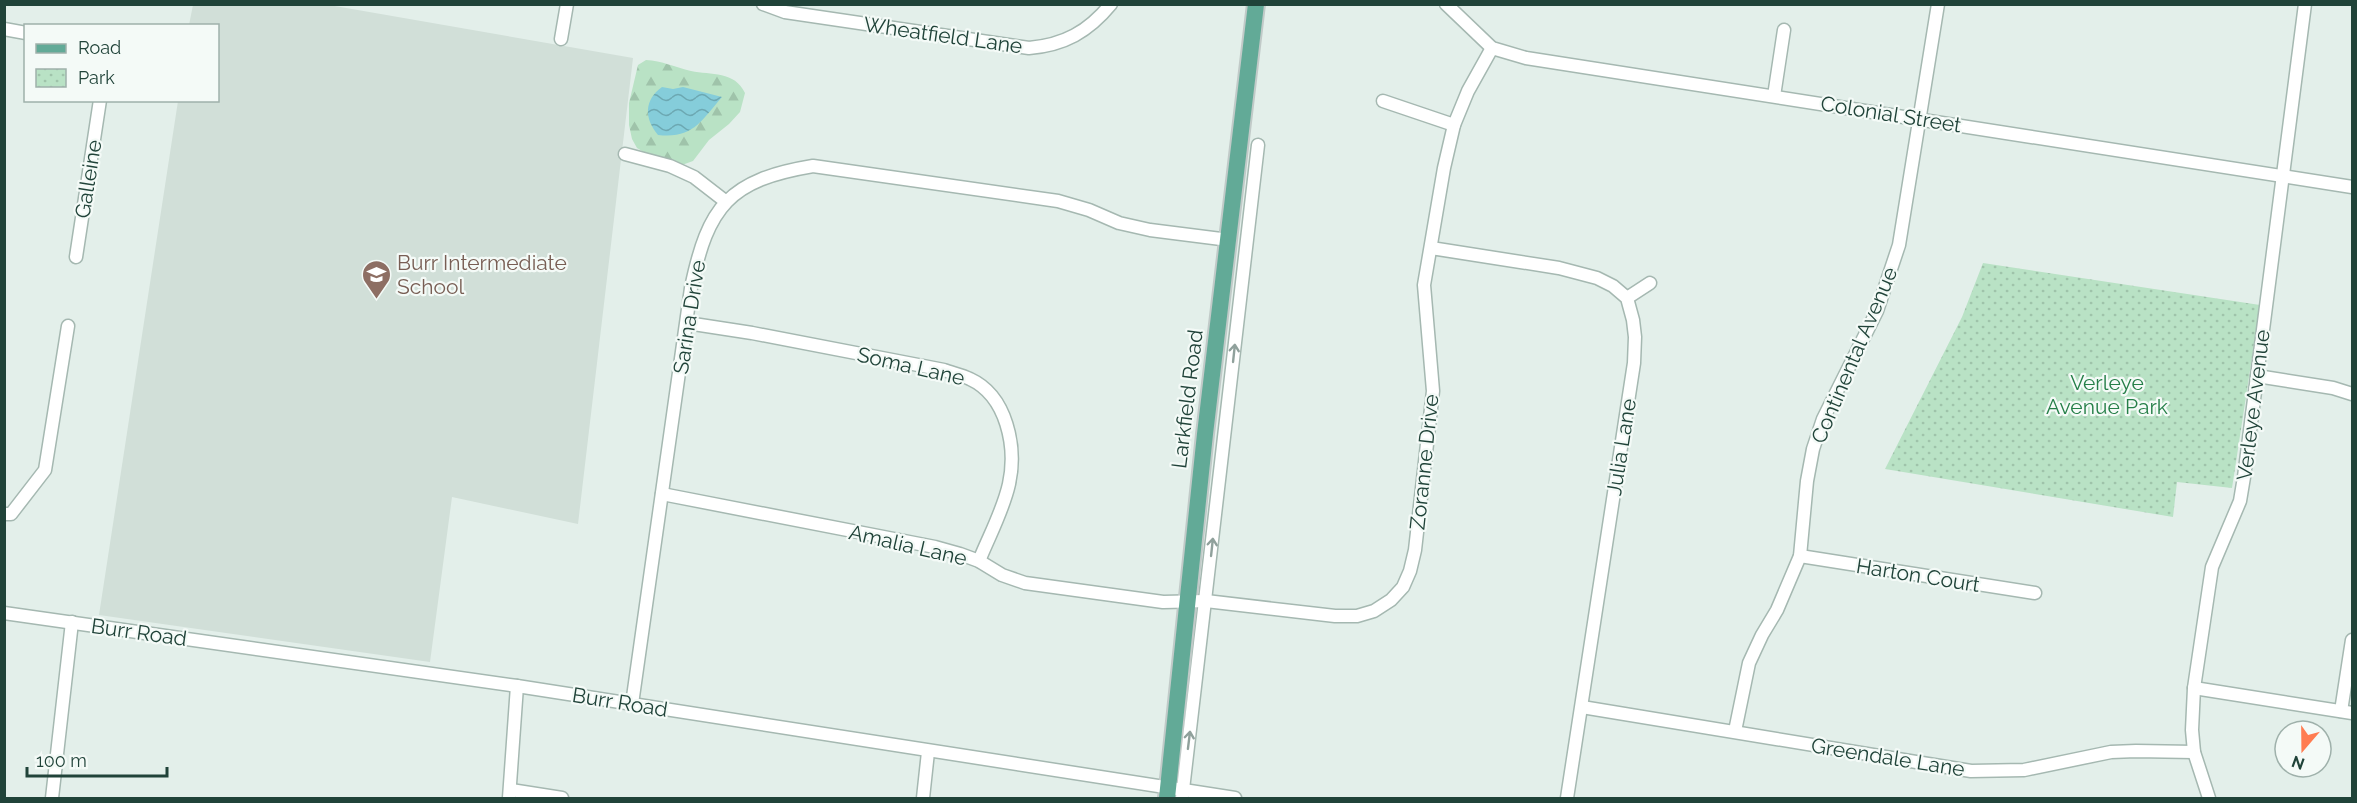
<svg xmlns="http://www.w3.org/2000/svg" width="2357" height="803" font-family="Raleway,sans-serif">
	<defs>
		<pattern id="forest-firs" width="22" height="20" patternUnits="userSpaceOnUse" patternTransform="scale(1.5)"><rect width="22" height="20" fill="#b9e2c5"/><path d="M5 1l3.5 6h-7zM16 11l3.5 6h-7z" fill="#9fc3aa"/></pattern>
		<pattern id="park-dots" width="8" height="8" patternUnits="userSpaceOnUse" patternTransform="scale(1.5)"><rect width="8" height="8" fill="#b9e2c5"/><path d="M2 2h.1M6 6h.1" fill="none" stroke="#9fc3aa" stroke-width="1.8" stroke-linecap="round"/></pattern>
		<pattern id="water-waves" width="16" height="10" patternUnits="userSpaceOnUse" patternTransform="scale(1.5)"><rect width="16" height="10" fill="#85cdda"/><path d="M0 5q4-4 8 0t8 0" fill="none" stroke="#6ca8b2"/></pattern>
	</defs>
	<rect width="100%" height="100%" fill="#e3efea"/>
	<path fill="#d1dfd8" d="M193 5H329L633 58 578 524 452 497 430 662 99 615 178 101 218 100V26L189 25Z"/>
	<path fill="url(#forest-firs)" d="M646 60C662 61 675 67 691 71 711 75 735 71 745 93L740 112 729 124 709 140 693 161 682 165 652 157 637 148 632 139 629 125V103L638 65Z"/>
	<path fill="url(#park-dots)" d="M1983 263 2260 305 2232 488 2177 482 2173 517 1885 469 1962 317Z"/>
	<path fill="url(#water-waves)" d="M662 87 673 89 683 87 722 97C701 121 693 139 658 135 644 118 644 100 662 87Z"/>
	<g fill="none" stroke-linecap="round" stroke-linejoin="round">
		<defs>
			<g id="minor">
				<path d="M763 4 785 12 1029 48C1064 45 1088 32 1111 4"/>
				<path d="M1446 4 1492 48 1526 58 2352 187"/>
				<path d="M4 29 26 33"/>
				<path d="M561 39 567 4"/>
				<path d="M1774 96 1784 30"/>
				<path d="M1383 101 1454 125"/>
				<path d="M625 154 670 166 694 177 725 201"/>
				<path d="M1431 248 1559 268 1597 278 1613 286 1627 298 1633 320 1635 337 1634 363 1567 798"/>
				<path d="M76 257 100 100"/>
				<path d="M1627 298 1650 283"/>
				<path d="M687 323 752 333 944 370C952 373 962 375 970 379 1007 396 1017 447 1009 484 1003 511 989 536 979 561"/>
				<path d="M2257 376 2333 388 2352 394"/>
				<path d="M662 494 935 547 960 554 979 561 1002 575 1025 583 1163 602 1206 601 1335 616H1357L1374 611 1391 600 1403 587 1410 571 1415 550 1433 391 1424 285 1444 168 1454 125 1468 91 1492 48"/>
				<path d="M4 514H11L45 470 68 326"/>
				<path d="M1800 556 2035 593"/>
				<path d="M4 613 517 686 1235 798"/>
				<path d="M2194 688 2352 713"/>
				<path d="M632 704 691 288C708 206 729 180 813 166L1058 201 1089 210 1119 223 1150 230 1229 240"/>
				<path d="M1582 707 1971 771 2024 770 2111 752 2136 751 2194 752"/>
				<path d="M2341 711 2352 640"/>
				<path d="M1735 731 1749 663 1762 635 1777 610 1800 556 1807 481 1813 449 1823 419 1877 311 1899 245 1938 4"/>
				<path d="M511 790 562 798"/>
				<path d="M52 798 72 622"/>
				<path d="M509 798 517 686"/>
				<path d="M923 798 928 752"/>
				<path d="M1182 798 1258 145"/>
				<path d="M2209 798 2194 752 2192 730 2194 688 2212 567 2240 501 2244 477 2305 4"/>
			</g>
			<path id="major" d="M1167 798 1205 434 1256 4"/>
		</defs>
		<use href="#minor" stroke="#a5b8b1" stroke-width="15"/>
		<use href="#major" stroke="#c1cac8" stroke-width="20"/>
		<use href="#minor" stroke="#fff" stroke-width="12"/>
		<use href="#major" stroke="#62aa97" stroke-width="16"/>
	</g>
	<defs><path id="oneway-shaft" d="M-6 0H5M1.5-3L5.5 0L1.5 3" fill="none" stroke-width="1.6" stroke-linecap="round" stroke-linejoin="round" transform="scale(1.5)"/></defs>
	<g stroke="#90a19c">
		<use href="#oneway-shaft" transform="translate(1234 353) rotate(-84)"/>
		<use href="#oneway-shaft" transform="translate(1212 547) rotate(-84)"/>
		<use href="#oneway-shaft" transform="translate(1189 740) rotate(-83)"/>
	</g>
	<defs>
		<symbol id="school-pin" viewBox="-11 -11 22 30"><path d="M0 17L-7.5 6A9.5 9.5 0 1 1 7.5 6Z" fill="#8d6e63" stroke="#f4faf7"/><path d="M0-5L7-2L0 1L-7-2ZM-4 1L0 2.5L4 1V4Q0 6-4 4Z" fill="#fff"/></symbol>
	</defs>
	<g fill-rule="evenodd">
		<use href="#school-pin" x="360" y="258" width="33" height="45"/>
	</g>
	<g text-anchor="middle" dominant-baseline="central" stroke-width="4.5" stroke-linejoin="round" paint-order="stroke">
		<g font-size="21" fill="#204339" stroke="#f4faf7">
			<text transform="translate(943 35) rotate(8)">Wheatfield Lane</text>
			<text transform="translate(1891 114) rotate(9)">Colonial Street</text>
			<text transform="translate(88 179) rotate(-81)">Galleine</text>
			<text transform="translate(689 317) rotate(-81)">Sarina Drive</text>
			<text transform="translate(1854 355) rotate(-67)">Continental Avenue</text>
			<text transform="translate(911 366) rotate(13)">Soma Lane</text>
			<text transform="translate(1187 399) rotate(-83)">Larkfield Road</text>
			<text transform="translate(2253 405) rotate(-83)">Verleye Avenue</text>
			<text transform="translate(1621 447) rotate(-81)">Julia Lane</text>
			<text transform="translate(1424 462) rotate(-84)">Zoranne Drive</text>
			<text transform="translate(908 545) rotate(13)">Amalia Lane</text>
			<text transform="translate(1918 575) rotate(9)">Harton Court</text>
			<text transform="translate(139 632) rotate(8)">Burr Road</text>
			<text transform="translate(620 702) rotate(9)">Burr Road</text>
			<text transform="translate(1888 757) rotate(9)">Greendale Lane</text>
		</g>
		<g font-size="21" fill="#785e54" stroke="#f4faf7" text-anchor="start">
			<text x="397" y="262">Burr Intermediate<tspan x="397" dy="24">School</tspan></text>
		</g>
		<g font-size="21" fill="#257f48" stroke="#f4faf7">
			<text x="2107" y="382">Verleye<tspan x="2107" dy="24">Avenue Park</tspan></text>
		</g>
	</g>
	<rect width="2357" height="803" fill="none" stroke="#204339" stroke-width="12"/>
	<rect x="24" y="24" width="195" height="78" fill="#f4faf7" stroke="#9fb1ab" stroke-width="1.5"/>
	<rect x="36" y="44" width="30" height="9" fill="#62aa97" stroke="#9fb1ab" stroke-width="1.5"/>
	<text x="78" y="54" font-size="18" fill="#204339">Road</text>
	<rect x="36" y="69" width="30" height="18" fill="url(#park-dots)" stroke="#9fb1ab" stroke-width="1.5"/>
	<text x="78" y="84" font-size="18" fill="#204339">Park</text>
	<g transform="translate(2303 749) rotate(200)"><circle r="28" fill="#f4faf7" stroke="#9fb1ab" stroke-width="1.5"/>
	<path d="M0-4.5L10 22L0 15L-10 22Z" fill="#ff7c51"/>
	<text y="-9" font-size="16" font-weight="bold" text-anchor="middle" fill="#204339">N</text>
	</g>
	<path d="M27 767v9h140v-9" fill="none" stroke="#204339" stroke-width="3"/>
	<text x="36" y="767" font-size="18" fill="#204339" stroke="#f4faf7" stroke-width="4.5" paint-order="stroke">100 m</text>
</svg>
